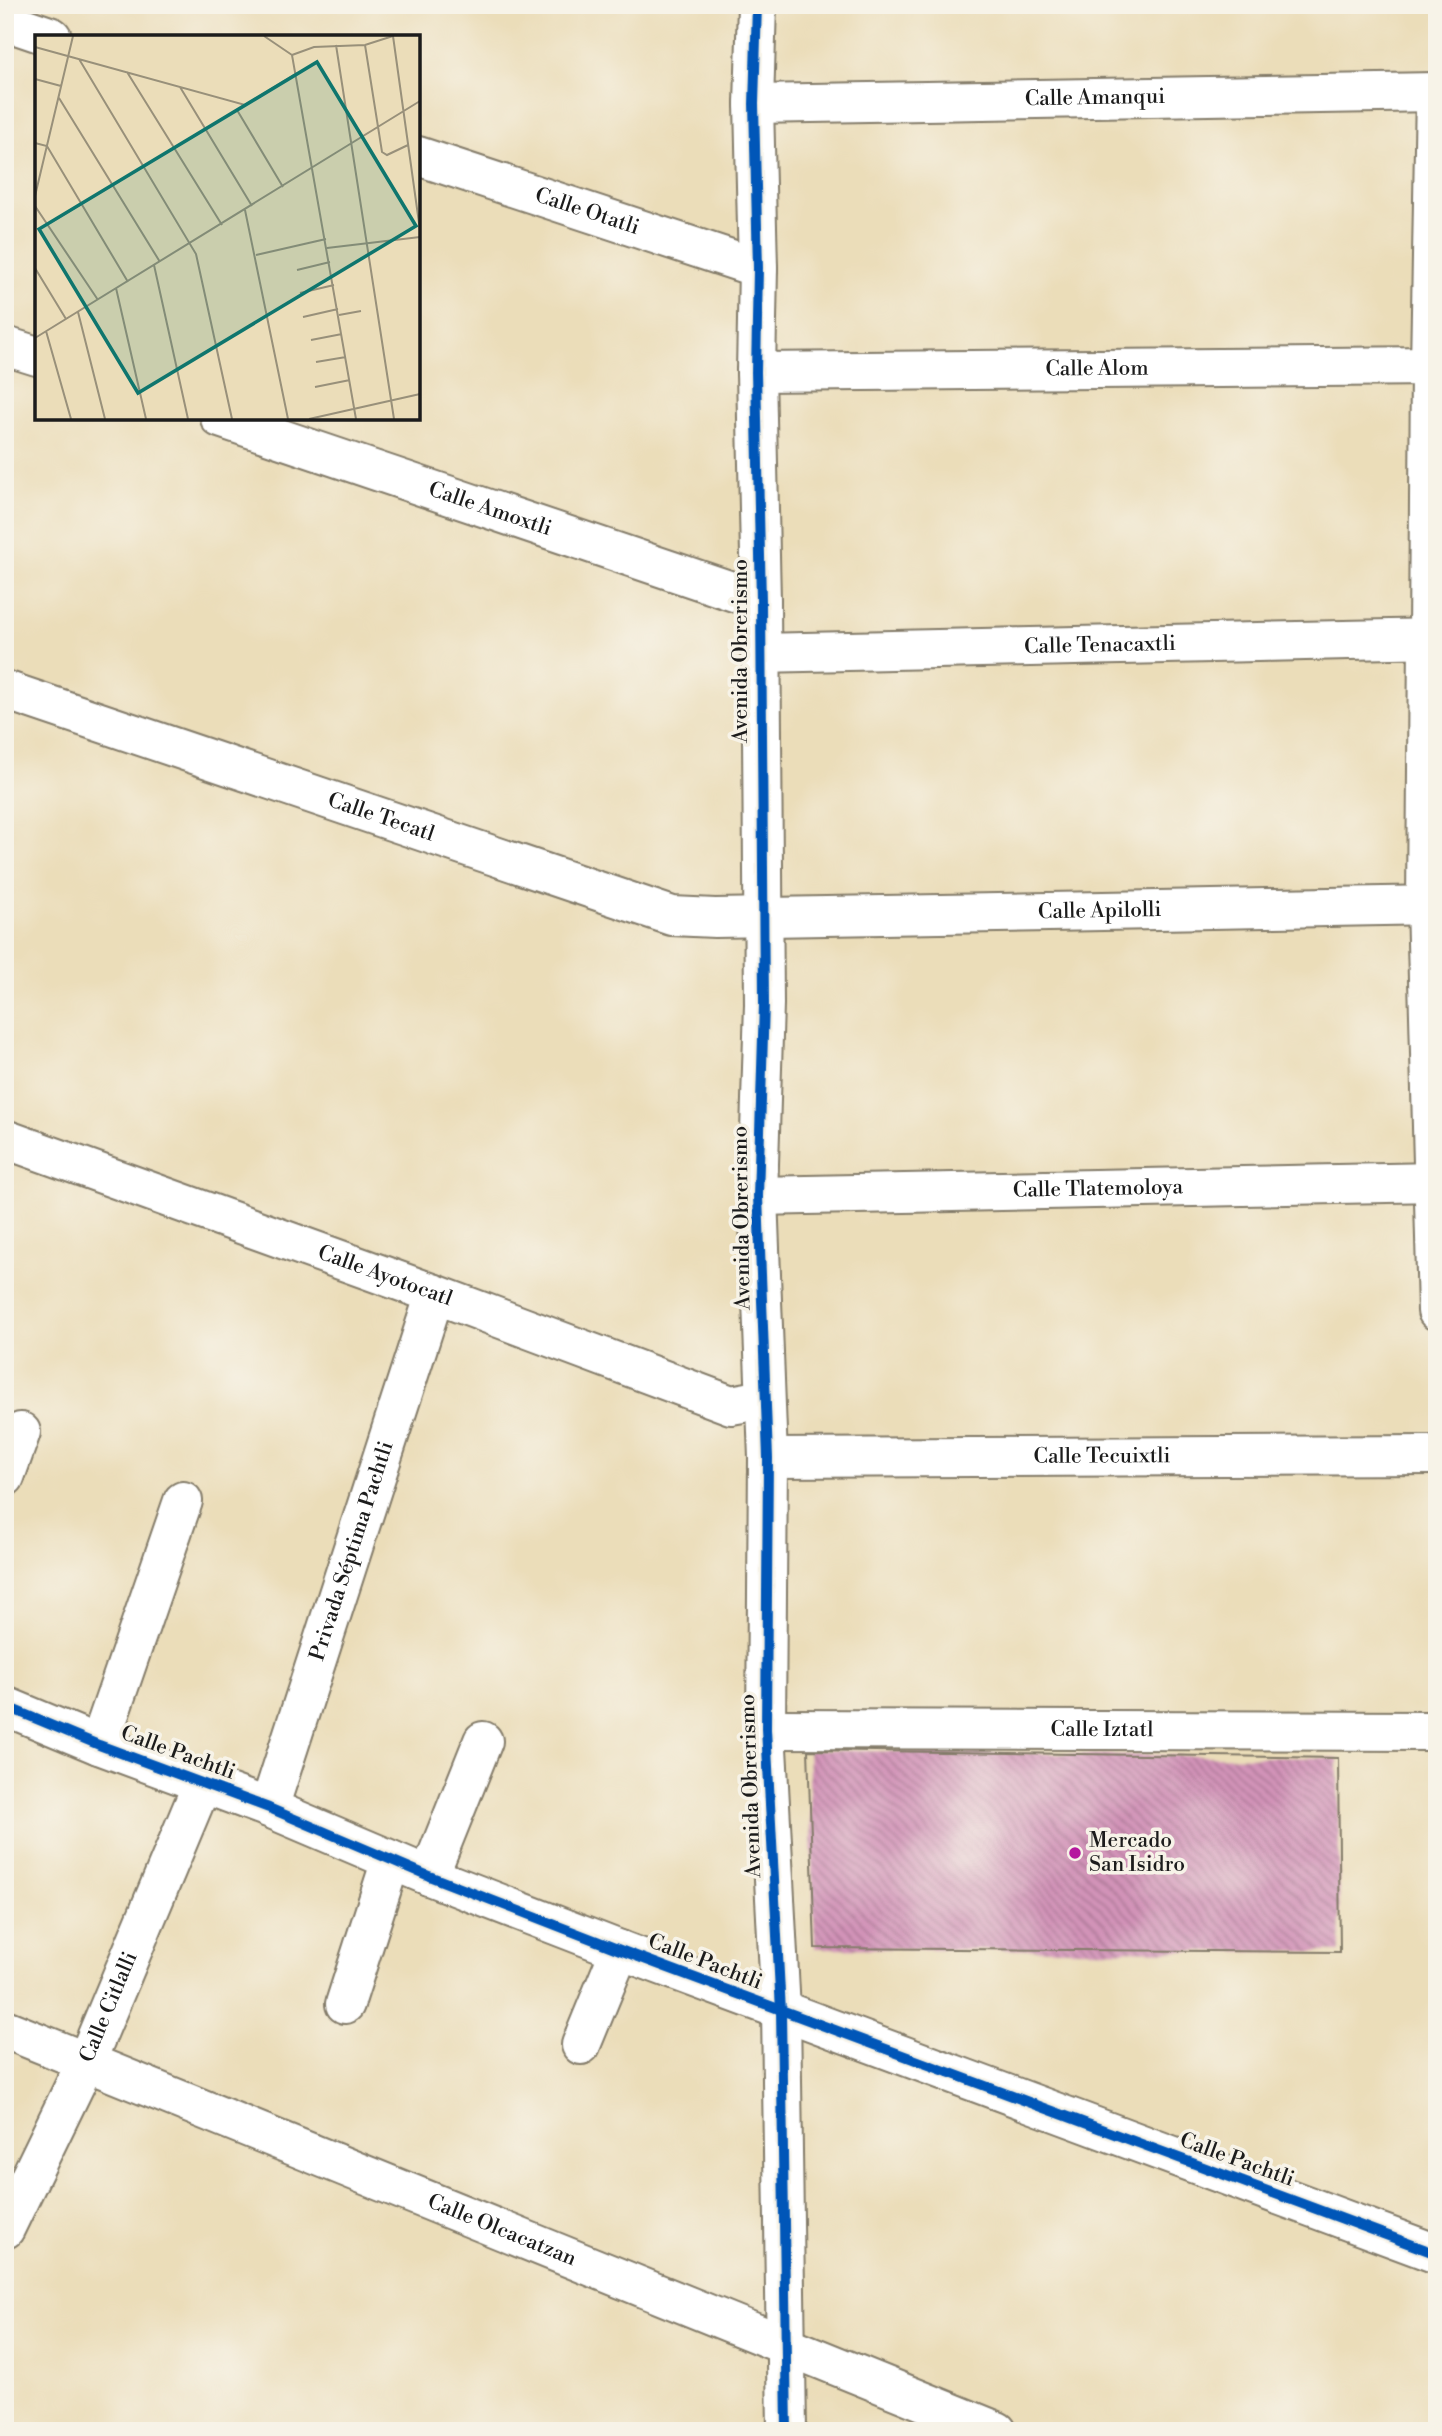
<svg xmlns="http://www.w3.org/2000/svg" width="1442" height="2436" font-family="'Libre Bodoni',serif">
	<defs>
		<pattern id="building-back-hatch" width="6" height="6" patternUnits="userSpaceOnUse" patternTransform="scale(1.75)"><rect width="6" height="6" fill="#d293b8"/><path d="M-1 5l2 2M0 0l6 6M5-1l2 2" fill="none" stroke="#aa7795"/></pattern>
	</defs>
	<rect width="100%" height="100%" fill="#f7f3e8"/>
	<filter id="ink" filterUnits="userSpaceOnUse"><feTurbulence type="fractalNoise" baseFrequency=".0143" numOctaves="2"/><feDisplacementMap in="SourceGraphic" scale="14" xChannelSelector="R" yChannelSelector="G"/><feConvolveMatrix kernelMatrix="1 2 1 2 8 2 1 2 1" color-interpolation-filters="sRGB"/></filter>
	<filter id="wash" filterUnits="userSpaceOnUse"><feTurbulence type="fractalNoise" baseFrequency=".00686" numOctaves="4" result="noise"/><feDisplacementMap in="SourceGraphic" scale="28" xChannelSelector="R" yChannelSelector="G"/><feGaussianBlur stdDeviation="1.57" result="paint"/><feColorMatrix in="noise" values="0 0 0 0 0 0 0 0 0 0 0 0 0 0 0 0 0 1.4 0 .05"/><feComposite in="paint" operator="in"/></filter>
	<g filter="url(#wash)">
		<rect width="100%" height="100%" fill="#ebddb9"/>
		<g id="blocks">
			<path fill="url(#building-back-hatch)" d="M808 1750 1338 1758 1340 1952 815 1948Z"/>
		</g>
	</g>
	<g filter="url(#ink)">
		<use href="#blocks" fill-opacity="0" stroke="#847c6a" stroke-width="2"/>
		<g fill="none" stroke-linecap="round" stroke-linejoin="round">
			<defs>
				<g id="minor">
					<path d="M757 5 754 104 758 268 756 372 761 601 764 1004 758 1196 768 1458 766 1729 781 2011 787 2431"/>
					<path d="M5 21 52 37"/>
					<path d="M1435 92 1430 366 1426 905 1437 1311"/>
					<path id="s1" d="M754 104 1437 92"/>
					<path id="s2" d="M418 156 758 268"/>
					<path d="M5 346 37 356"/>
					<path id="s3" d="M756 372 1437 366"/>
					<path id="s4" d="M220 418 761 601"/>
					<path id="s5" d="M760 653 1437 638"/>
					<path id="s6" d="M5 690 672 916 715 918 1437 905"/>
					<path id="s7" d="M5 1139 435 1294 731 1405 765 1399"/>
					<path id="s8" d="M758 1196 1437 1182"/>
					<path id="s9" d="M768 1458 1437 1455"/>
					<path d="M5 1477 21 1432"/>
					<path d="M5 1706 99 1745 269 1808 429 1876 620 1950 1437 2254"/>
					<path id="s10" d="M766 1729 1437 1731"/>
					<path d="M99 1745 183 1501"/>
					<path id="s11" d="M269 1808 435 1294"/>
					<path d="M429 1876 483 1741"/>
					<path d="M345 2004 391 1860"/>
					<path id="s12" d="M5 2029 997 2431"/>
					<path d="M581 2045 620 1950"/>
					<path id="s13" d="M5 2229 86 2062 203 1782"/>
				</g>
			</defs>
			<use href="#minor" stroke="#847c6a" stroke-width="42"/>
			<use href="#minor" stroke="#fff" stroke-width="38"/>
			<defs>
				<g id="cycleway">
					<path d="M757 5 754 104 758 268 756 372 761 601 764 1004 758 1196 768 1458 766 1729 781 2011 787 2431"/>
					<path d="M5 1706 99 1745 269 1808 429 1876 620 1950 1437 2254"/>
				</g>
			</defs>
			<use href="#cycleway" stroke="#f7f3e8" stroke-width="15"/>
			<use href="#cycleway" stroke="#0057b8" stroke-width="10"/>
		</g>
	</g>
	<circle fill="#b5179e" stroke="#f7f3e8" stroke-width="2.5" cx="1075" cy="1853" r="7"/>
	<g text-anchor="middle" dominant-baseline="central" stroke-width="7" stroke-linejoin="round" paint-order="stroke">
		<g font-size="21" fill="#1c1c1c" stroke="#f7f3e8">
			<text stroke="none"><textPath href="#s1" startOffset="341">Calle Amanqui</textPath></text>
			<text stroke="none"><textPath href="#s2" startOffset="178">Calle Otatli</textPath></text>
			<text stroke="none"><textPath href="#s3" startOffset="341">Calle Alom</textPath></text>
			<text stroke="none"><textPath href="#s4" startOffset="285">Calle Amoxtli</textPath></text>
			<text stroke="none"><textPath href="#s5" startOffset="340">Calle Tenacaxtli</textPath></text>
			<text transform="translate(741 651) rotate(-90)">Avenida Obrerismo</text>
			<text stroke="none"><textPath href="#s6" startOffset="397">Calle Tecatl</textPath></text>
			<text stroke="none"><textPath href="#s6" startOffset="1132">Calle Apilolli</textPath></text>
			<text stroke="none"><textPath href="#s8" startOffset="340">Calle Tlatemoloya</textPath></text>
			<text transform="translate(742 1218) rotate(-91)">Avenida Obrerismo</text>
			<text stroke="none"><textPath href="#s7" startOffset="404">Calle Ayotocatl</textPath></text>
			<text stroke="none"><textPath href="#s9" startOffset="334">Calle Tecuixtli</textPath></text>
			<text stroke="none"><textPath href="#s11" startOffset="270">Privada Séptima Pachtli</textPath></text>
			<text stroke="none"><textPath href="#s10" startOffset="336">Calle Iztatl</textPath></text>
			<text transform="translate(178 1753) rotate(20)">Calle Pachtli</text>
			<text transform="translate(751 1786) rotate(-92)">Avenida Obrerismo</text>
			<text transform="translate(705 1962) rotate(21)">Calle Pachtli</text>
			<text stroke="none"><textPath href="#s13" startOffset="245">Calle Citlalli</textPath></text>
			<text transform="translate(1237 2160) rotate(20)">Calle Pachtli</text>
			<text stroke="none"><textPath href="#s12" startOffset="536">Calle Olcacatzan</textPath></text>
		</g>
		<g font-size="21" fill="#1c1c1c" stroke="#f7f3e8" text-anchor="start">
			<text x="1089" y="1841">Mercado<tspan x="1089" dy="24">San Isidro</tspan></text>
		</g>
	</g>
	<g transform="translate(35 35)">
		<rect width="385" height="385" fill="#ebddb9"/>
		<path fill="none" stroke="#98907a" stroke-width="2" d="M229 1 257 20 321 384M358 1 385 195M301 10 359 384M330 10 347 117 352 120 373 110M0 12 210 70 262 38M257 20 279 12 330 10 358 1M44 24 161 219 197 384M92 37 187 190M0 44 26 51M145 52 217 171M24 63 125 227M202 75 248 152M0 108 12 111 93 247M0 161 38 1M0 171 63 265M210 175 253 384M15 188 210 70M292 213 385 202M221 220 291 204M119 230 153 384M0 233 31 284M262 235 295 227M81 253 111 384M265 258 299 250M43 277 70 384M304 280 326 276M268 282 303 274M11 296 36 384M0 303 385 66M276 305 307 299M281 327 311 322M280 352 315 345M274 384 385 359"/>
		<path fill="#0f766e" fill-opacity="0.15" stroke="#0f766e" stroke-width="3.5" d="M282 27 381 191 103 358 4 194Z"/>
		<rect width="385" height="385" fill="none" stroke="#1c1c1c" stroke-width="3.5"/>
	</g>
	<rect width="1442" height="2436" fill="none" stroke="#f7f3e8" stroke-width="28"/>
</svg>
